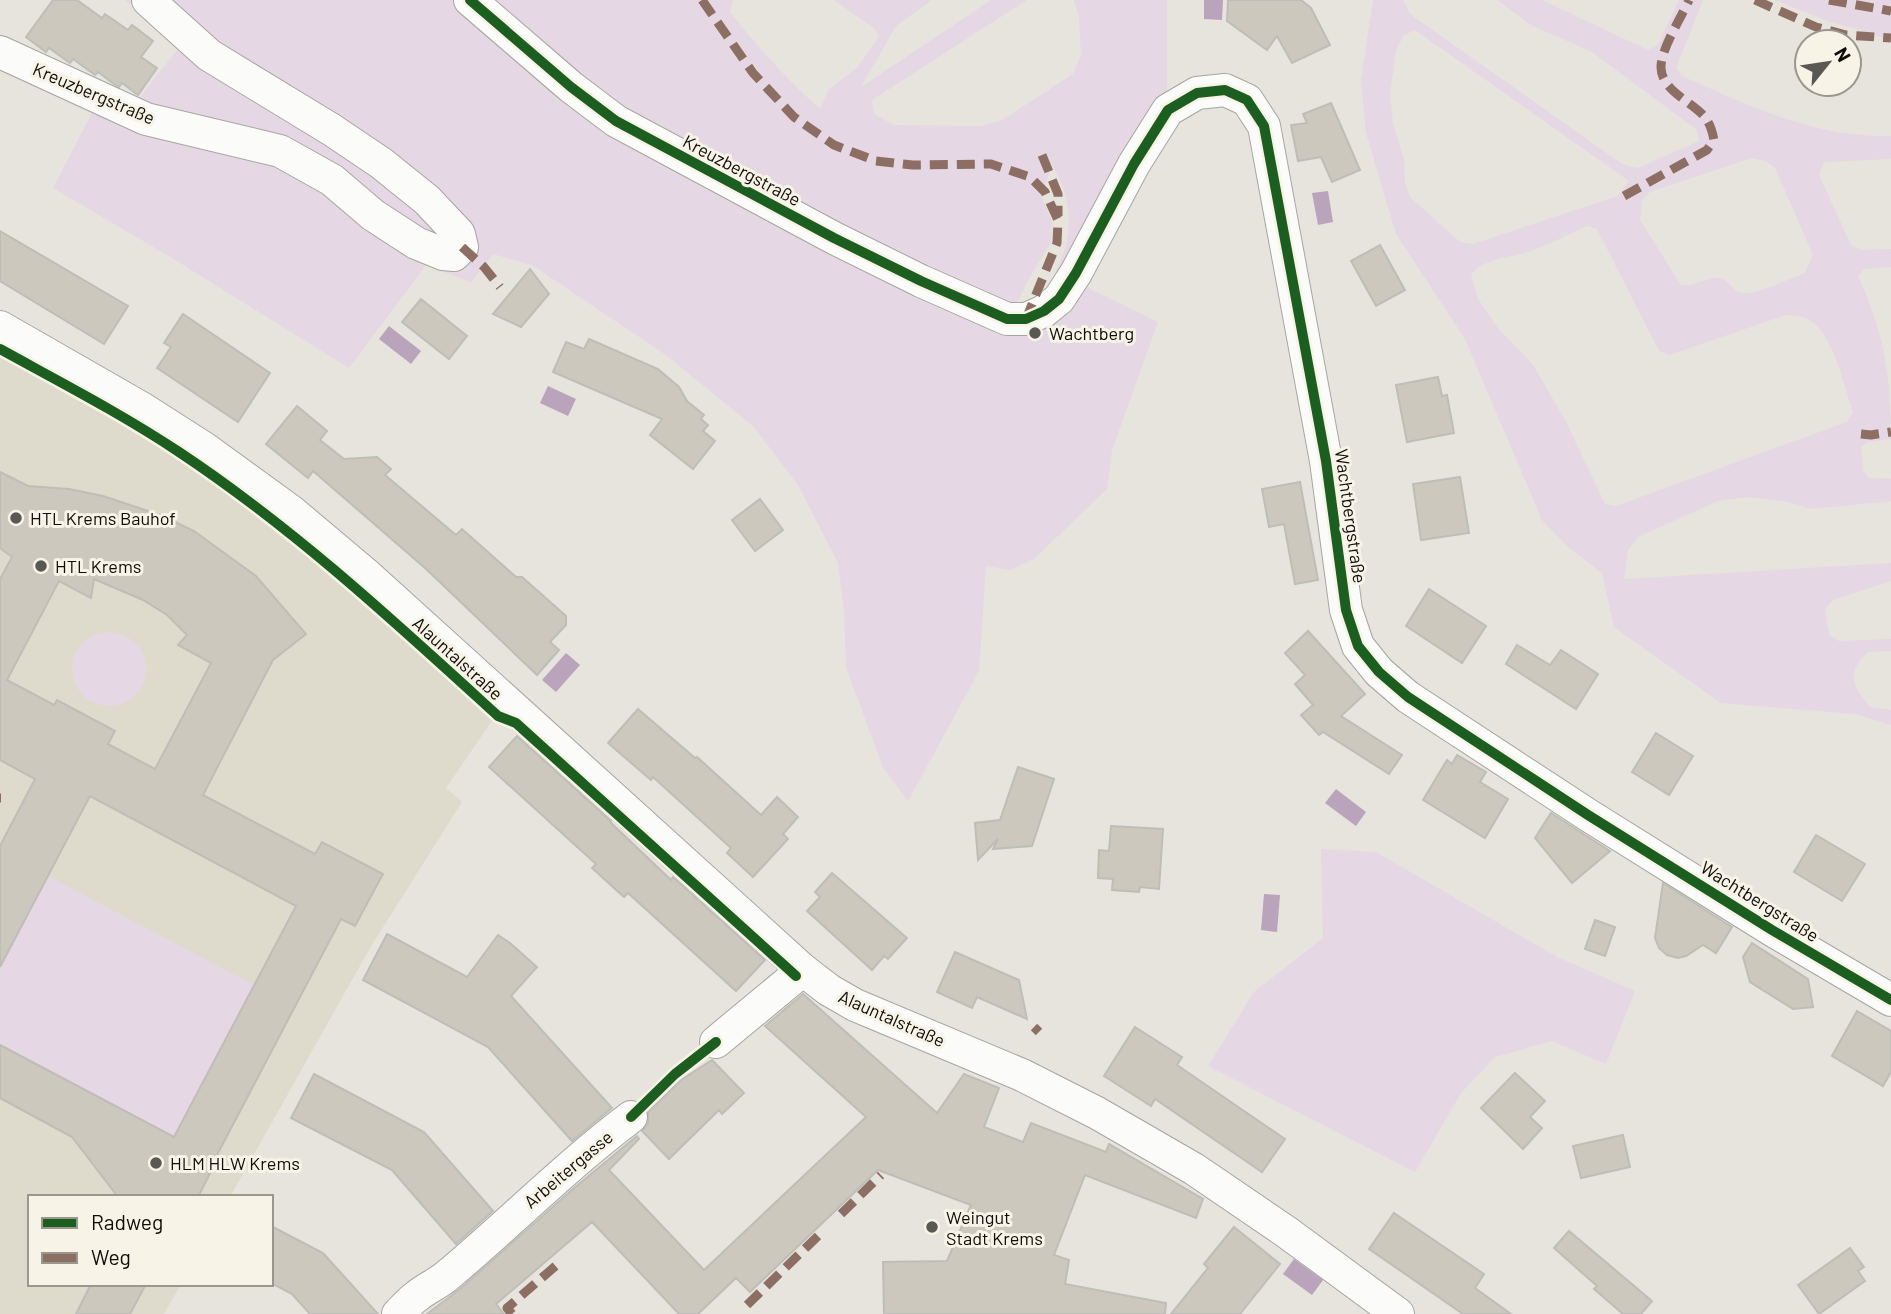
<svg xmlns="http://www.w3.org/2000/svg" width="1891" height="1314" font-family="Barlow,sans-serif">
	<rect width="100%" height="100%" fill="#e6e4dd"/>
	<path fill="#dfdbcc" d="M0 354 126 423 176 456 273 524 370 605 494 718 446 788 462 802 370 948 230 1197H30V1284H181L164 1314H0Z"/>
	<g fill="#e5d7e3" fill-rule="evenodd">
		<path d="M125 0H733L730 12C758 47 786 79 820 109L829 89 857 68 879 37 875 29 834 0H932L896 26 861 87 991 0H1027L872 100 874 114 894 125 982 126 1002 120 1073 74 1081 55 1079 16 1074 0H1167V91L1051 287C1054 272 1062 259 1066 245 1073 218 1067 187 1052 165L1041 196 1052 221 1051 242 1027 282 1016 306 1007 310 545 85 586 119 646 151 667 167 1005 325 1082 285 1158 322 1112 450 1107 489 1035 558 1011 570 986 566 979 671 908 801 883 767 846 667 844 609 838 563 798 485 753 426 666 355 532 265 493 254 471 282 426 265 349 368 172 258 53 188 94 109 120 122 182 44Z"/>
		<path d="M1373 0H1403L1410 14 1622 164 1638 168 1699 141 1697 130 1592 52 1531 25 1497 0H1542L1648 50 1658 45 1679 0H1703L1676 68 1682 76C1749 106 1816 138 1891 136V159L1824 162 1819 175 1851 245 1861 250 1891 249V267L1864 269 1858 276C1884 333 1891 376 1891 439L1868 442 1861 447 1863 471 1869 478 1891 479V501L1812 509 1783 501 1748 497 1718 501 1638 537 1628 550 1624 579 1891 563V581L1833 600 1825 609 1829 635 1839 641 1891 639V651L1868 652C1846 672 1852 686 1870 707L1891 710V725L1856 714 1721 703 1614 627 1602 573 1569 548 1542 520 1465 339 1396 234 1366 133 1361 80ZM1415 30 1629 181 1618 196 1473 244 1460 242 1410 197 1405 183 1404 159 1393 124 1390 94 1396 50 1404 35ZM1752 158 1766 161 1775 168 1813 255 1805 273C1791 278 1754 296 1741 293 1732 290 1728 279 1719 278 1706 277 1695 287 1681 285L1640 220 1642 200 1650 192ZM1587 226 1597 229 1659 351 1669 355 1786 315C1793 316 1802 316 1808 319 1835 335 1843 384 1853 412L1847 422 1616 506 1605 504 1565 420 1533 365 1497 327 1478 299 1471 275C1484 257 1512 258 1531 251 1550 244 1569 234 1587 226Z"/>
		<path d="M1775 0H1891V42L1856 28 1833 23Z"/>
		<circle cx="109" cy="669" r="37"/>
		<path d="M1321 849 1376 852 1557 957 1635 991 1606 1064 1552 1041 1495 1057 1461 1093 1415 1172 1208 1066 1254 992 1323 938Z"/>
		<path d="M48 876 254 985 174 1137 0 1045V967Z"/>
	</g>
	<g fill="#b9a4bb">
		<path d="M1204 0H1223L1222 20 1204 19Z"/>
		<path d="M1328 191 1333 222 1318 225 1312 193Z"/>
		<path d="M389 326 421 351 411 364 379 339Z"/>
		<path d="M548 386 576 399 568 416 540 403Z"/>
		<path d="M566 653 580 665 556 692 542 680Z"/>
		<path d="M1336 789 1366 812 1356 826 1325 803Z"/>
		<path d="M1264 894 1280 895 1277 932 1261 930Z"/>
		<path d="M1294 1259 1323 1280 1312 1295 1283 1274Z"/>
	</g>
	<g fill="#ccc8bd" stroke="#bfbdb8" stroke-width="2" fill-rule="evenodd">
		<path d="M53 0H77L102 18 105 14 128 30 132 25 153 41 141 57 157 68 138 95 122 83 119 87 114 84 98 72 95 75 73 59 70 63 49 48 46 52 26 37Z"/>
		<path d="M1228 0H1301L1311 8 1330 45 1292 63 1277 36 1267 50 1227 21Z"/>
		<path d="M1331 103 1360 170 1332 182 1321 157 1298 161 1291 125 1307 123 1303 114Z"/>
		<path d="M0 231 128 306 104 344 0 281Z"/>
		<path d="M1380 245 1405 290 1376 306 1351 261Z"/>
		<path d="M530 269 549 294 521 327 493 314Z"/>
		<path d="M421 299 467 336 449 359 402 322Z"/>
		<path d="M183 314 270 373 238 422 157 368 171 347 164 343Z"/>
		<path d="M589 339 658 369 679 387 687 401 704 415 701 419 708 425 703 431 715 441 693 469 650 435 662 419 553 372 566 342 584 349Z"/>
		<path d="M1438 377 1442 396 1447 395 1454 433 1407 442 1396 385Z"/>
		<path d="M297 406 327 431 320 440 344 459 377 457 391 469 385 475 456 535 462 529 516 577H522L566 616V625L550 642 559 650 537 675 425 568 313 471 308 478 266 444Z"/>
		<path d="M0 472 28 486 69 489 103 496 163 516 194 531 256 576 306 634 273 660 203 795 315 854 322 842 383 874 355 926 341 919 217 1155 219 1156 198 1197H118L72 1137 0 1098V1045L174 1137 296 906 90 796 0 967V846L35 779 0 760V579L12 557 0 548ZM94 579 143 600 167 615 187 635 178 645 211 663 155 769 108 744 115 731 57 700 54 705 7 680 59 581 91 598Z"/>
		<path d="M1460 477 1469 533 1421 540 1413 484Z"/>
		<path d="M1300 482 1318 580 1295 584 1284 524 1269 527 1262 489Z"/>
		<path d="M760 499 783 530 755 551 732 520Z"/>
		<path d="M1429 589 1486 626 1462 663 1406 626Z"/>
		<path d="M1308 631 1365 694 1341 716 1402 755 1389 774 1323 732 1319 735 1301 715 1313 705 1295 684 1305 675 1285 653Z"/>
		<path d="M1517 645 1550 665 1561 650 1598 674 1576 709 1506 664Z"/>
		<path d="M638 709 695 758 697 757 761 815 777 797 798 817 783 834 788 839 753 877 727 853 731 848 653 777 651 780 608 743Z"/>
		<path d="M1656 733 1693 756 1669 795 1632 772Z"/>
		<path d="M517 736 611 821 610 822 671 880 673 877 765 960 736 991 628 893 624 897 592 868 596 864 489 767Z"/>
		<path d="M1457 755 1486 772 1480 782 1508 799 1485 838 1423 800 1447 760 1452 764Z"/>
		<path d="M1018 767 1054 779 1032 846 993 849 998 839 978 860 975 823 1000 820Z"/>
		<path d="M1551 813 1610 851 1572 883 1535 838Z"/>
		<path d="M1111 826 1163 829 1159 889 1140 887 1139 892 1112 890 1113 879 1098 878 1099 850 1109 851Z"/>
		<path d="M1816 835 1865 864 1842 901 1794 872Z"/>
		<path d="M832 873 907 938 888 959 884 956 872 970 807 911 820 897 815 892Z"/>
		<path d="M1663 883 1732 927 1716 953 1703 945 1686 956 1678 958 1667 955 1659 948 1655 938Z"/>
		<path d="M1595 920 1615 927 1605 956 1585 949Z"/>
		<path d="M387 934 467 977 498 935 510 943 537 967 511 996 612 1108 572 1141 488 1047 363 980Z"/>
		<path d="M1752 943 1808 979 1813 1007 1793 1009 1750 982 1743 957Z"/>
		<path d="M955 952 1019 980 1027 1019 977 997 972 1008 937 992Z"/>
		<path d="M803 994 937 1113 964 1074 999 1088 984 1127 1023 1142 1031 1123 1106 1152 1109 1144 1203 1199 1196 1218 1085 1175 1054 1255 1069 1260 1065 1284 1166 1303 1165 1314H884L883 1262 947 1261 971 1205 878 1170 750 1292 736 1278 698 1314H679L592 1222 496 1304 504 1314H427L460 1289 573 1189 637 1136 639 1139 609 1170 704 1270 866 1117 765 1026Z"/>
		<path d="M1857 1011 1891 1031V1072L1883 1086 1832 1056Z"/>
		<path d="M1135 1027 1182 1057 1177 1065 1285 1139 1262 1172 1155 1099 1151 1106 1104 1076Z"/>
		<path d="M712 1060 744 1093 722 1114 719 1110 669 1159 642 1131 648 1123V1112L681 1080Z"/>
		<path d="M1515 1073 1545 1101 1530 1117 1542 1128 1523 1149 1481 1108Z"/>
		<path d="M314 1074 424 1132 493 1211 456 1244 392 1170 291 1118Z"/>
		<path d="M1623 1135 1630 1167 1581 1178 1573 1146Z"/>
		<path d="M1394 1213 1484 1274 1475 1288 1511 1314H1463L1369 1249Z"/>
		<path d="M271 1226 323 1253 378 1314H310L292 1294 271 1283Z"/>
		<path d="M1234 1227 1280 1264 1240 1314H1171L1208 1268 1204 1264Z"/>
		<path d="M1569 1231 1652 1301 1641 1314H1623L1594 1289 1597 1286 1554 1248Z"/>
		<path d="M1850 1248 1864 1267 1858 1271 1865 1281 1819 1314 1798 1285Z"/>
		<path d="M91 1284H146L130 1314H76Z"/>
	</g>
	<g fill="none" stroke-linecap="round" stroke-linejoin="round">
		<defs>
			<g id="minor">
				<path d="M470 0 571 87 616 121 834 238 921 281 1007 319H1026L1044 311 1059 299 1076 273 1134 164 1168 110 1197 93 1225 90 1247 100 1264 126 1326 461 1346 610 1358 646 1379 672 1408 697 1588 815 1772 930 1891 1000"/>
				<path d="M0 52 146 119 280 151 332 180 373 215 416 243 443 254 454 255 462 247 459 234 427 200 381 163 332 130 209 55 148 0"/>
				<path d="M0 327 143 409 204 448 292 512 368 576 803 970 829 990 855 1005 1022 1075 1097 1113 1194 1169 1285 1231 1398 1314"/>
				<path d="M716 1042 803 970"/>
				<path d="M398 1314C404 1308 410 1301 417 1296 427 1288 439 1283 448 1275 510 1223 566 1166 631 1117"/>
			</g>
		</defs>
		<use href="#minor" stroke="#a7a5a0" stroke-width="34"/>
		<use href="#minor" stroke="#fbfbfa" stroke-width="32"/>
		<g stroke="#8d6e63" stroke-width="9" stroke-dasharray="18 9" stroke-linecap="butt">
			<path d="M702 0 753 73 794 117 834 145 876 161 913 165 991 164 1030 177 1045 192 1058 220 1057 243 1026 319"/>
			<path d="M1755 0 1816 27 1846 35 1891 38"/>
			<path d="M1829 0 1891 11"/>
			<path d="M1042 155 1058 194V216"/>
			<path d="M1624 196 1707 150 1714 140C1712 130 1710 123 1703 115 1690 101 1660 89 1661 66 1662 47 1681 18 1689 0"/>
			<path d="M462 247 484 267 500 287"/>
			<path d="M1861 434 1871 435 1891 432"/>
			<path d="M0 798H1"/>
			<path d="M1034 1027 1039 1032"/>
			<path d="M841 1214 881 1175"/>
			<path d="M747 1305 818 1236"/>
			<path d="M512 1314 507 1308 559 1263"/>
		</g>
		<defs>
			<g id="cycleway">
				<path d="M470 0 571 87 616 121 834 238 921 281 1007 319H1026L1044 311 1059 299 1076 273 1134 164 1168 110 1197 93 1225 90 1247 100 1264 126 1326 461 1346 610 1358 646 1379 672 1408 697 1588 815 1772 930 1891 1000"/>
				<path d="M0 349C60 382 122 414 179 452 295 529 396 623 498 716L516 723 796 976"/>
				<path d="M631 1117 675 1074 716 1042"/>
			</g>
		</defs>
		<use href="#cycleway" stroke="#f7f3e6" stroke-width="15"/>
		<use href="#cycleway" stroke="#1b5e20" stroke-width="10"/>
	</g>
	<g fill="#5a5853" stroke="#f7f3e6" stroke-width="2.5">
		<circle cx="1035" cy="333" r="7"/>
		<circle cx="16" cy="518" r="7"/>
		<circle cx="41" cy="566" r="7"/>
		<circle cx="156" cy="1163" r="7"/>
		<circle cx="932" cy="1227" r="7"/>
	</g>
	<g text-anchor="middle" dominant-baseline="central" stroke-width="6" stroke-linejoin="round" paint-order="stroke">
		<g font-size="18" fill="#0f0d09" stroke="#f7f3e6">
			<text transform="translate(94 93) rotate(23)">Kreuzbergstraße</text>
			<text transform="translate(742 170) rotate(28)">Kreuzbergstraße</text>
			<text transform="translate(1351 516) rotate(82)">Wachtbergstraße</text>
			<text transform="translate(458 658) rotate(42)">Alauntalstraße</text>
			<text transform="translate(1760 901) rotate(32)">Wachtbergstraße</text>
			<text transform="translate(892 1018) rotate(24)">Alauntalstraße</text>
			<text transform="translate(568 1169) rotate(-40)">Arbeitergasse</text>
		</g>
		<g font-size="18" fill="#0f0d09" stroke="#f7f3e6" text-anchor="start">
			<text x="1049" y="333">Wachtberg</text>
			<text x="30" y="518">HTL Krems Bauhof</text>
			<text x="55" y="566">HTL Krems</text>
			<text x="170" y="1163">HLM HLW Krems</text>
			<text x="946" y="1217">Weingut<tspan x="946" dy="21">Stadt Krems</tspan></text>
		</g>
	</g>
	<rect x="28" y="1195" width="245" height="91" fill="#f7f3e6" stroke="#9a978e" stroke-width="2"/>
	<rect x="42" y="1218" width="35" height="10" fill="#1b5e20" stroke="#9a978e" stroke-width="2"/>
	<text x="91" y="1230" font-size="21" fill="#0f0d09">Radweg</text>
	<rect x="42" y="1253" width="35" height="10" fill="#8d6e63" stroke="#9a978e" stroke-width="2"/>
	<text x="91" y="1265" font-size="21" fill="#0f0d09">Weg</text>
	<g transform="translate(1828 63) rotate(60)"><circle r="33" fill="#f7f3e6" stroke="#9a978e" stroke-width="2"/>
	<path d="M0-5L12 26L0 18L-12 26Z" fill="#5a5853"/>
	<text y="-10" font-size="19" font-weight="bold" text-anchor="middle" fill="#0f0d09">N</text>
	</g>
</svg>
